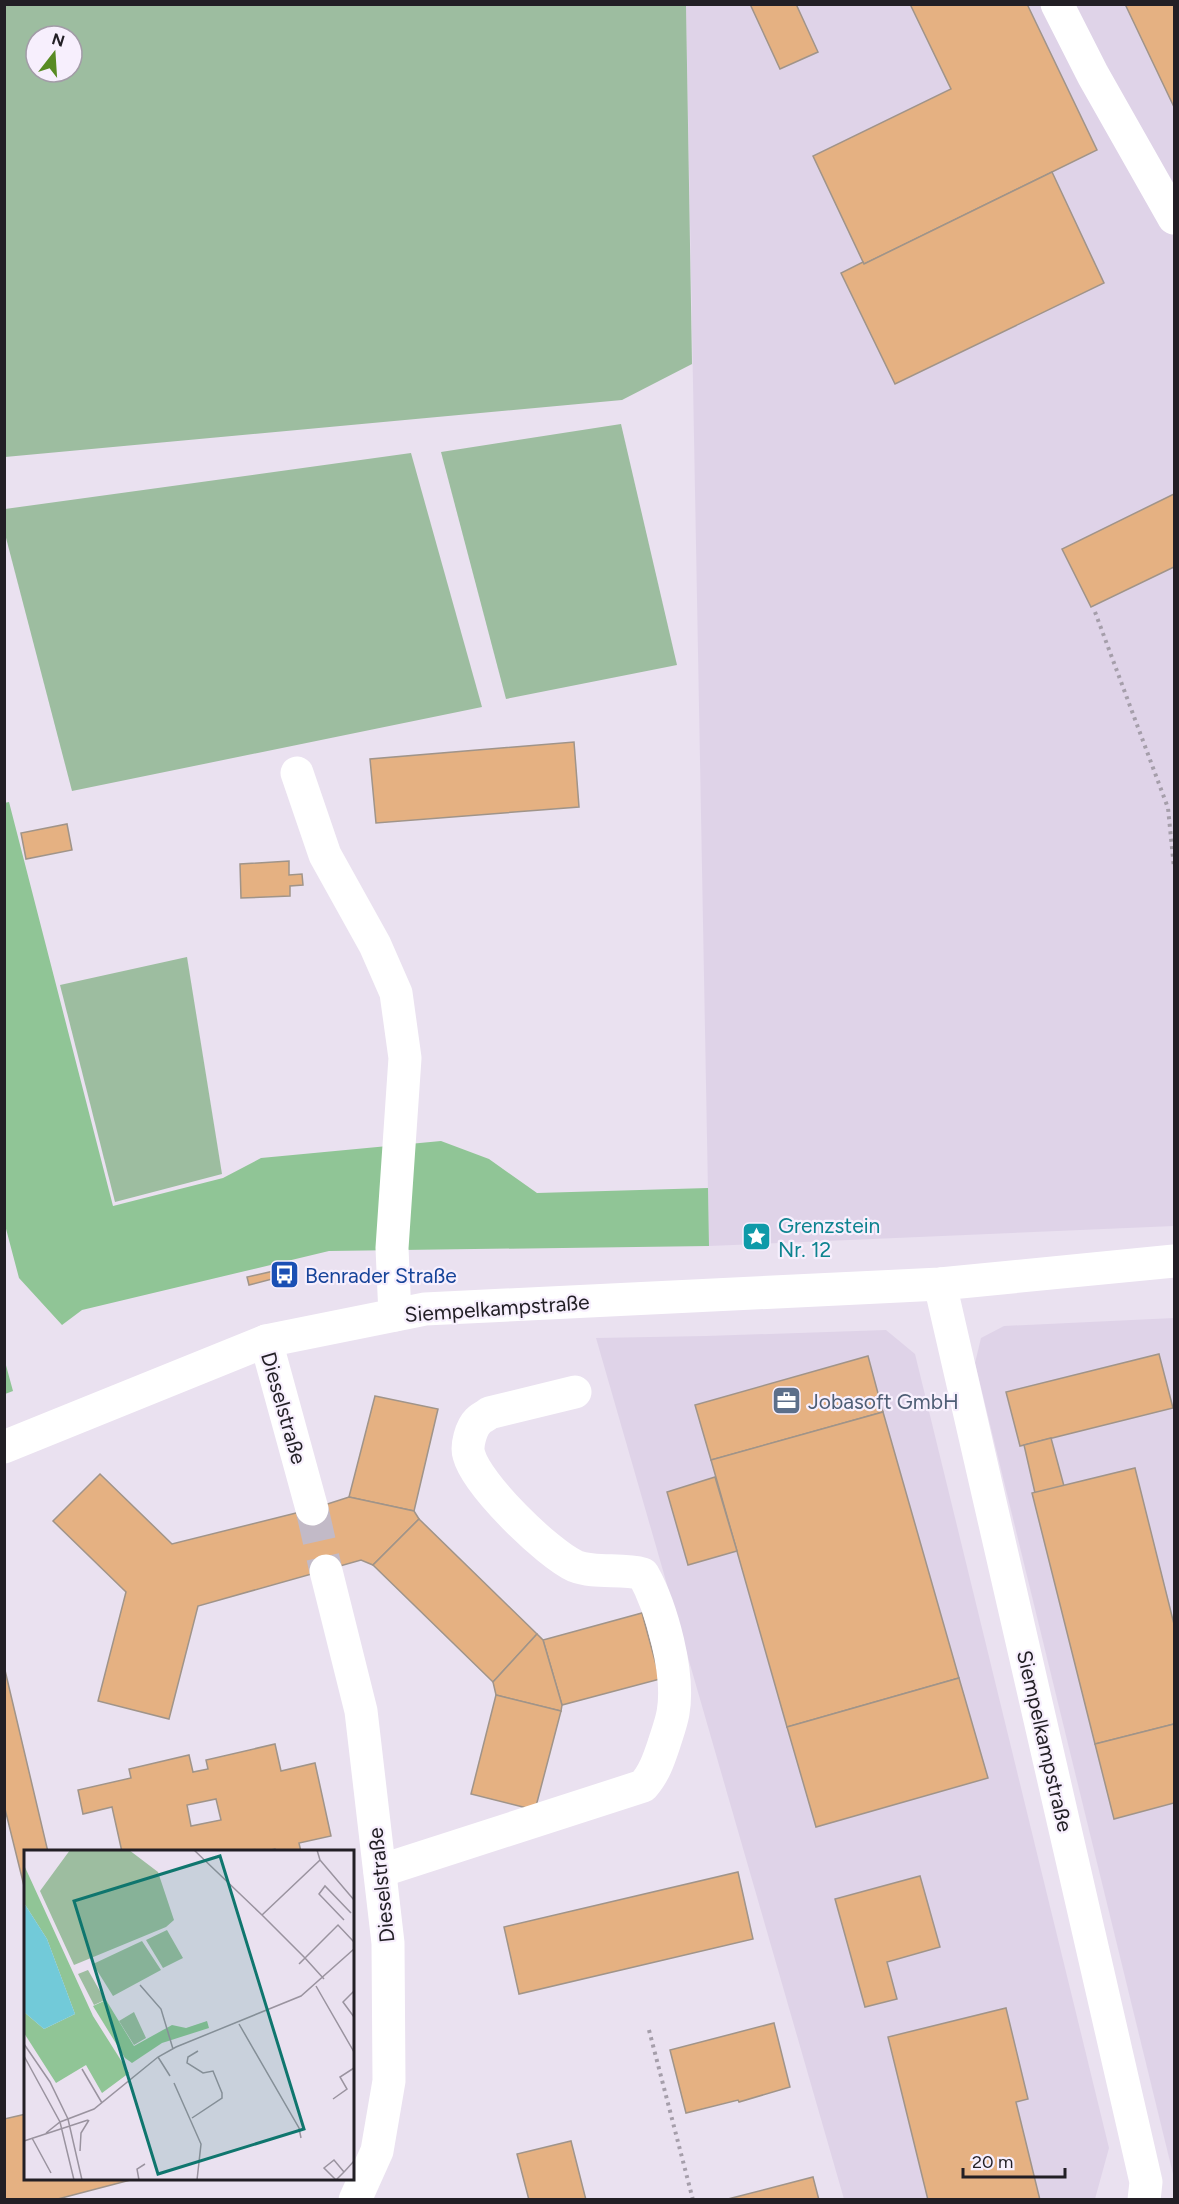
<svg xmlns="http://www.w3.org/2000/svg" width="1179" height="2204" font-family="Figtree,sans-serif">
	<rect width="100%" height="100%" fill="#eae1f0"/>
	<g fill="#dfd3e8">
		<path d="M686 5H1174V1226L709 1246Z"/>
		<path d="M1174 1318V2178L975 1363 981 1338 1004 1326Z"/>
		<path d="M886 1330 915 1354 1109 2148 1095 2199H844L596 1338 706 1336Z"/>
	</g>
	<g fill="#9dbda0" fill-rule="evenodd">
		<path d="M5 4 686 5 692 364 622 400 5 457ZM36 36H72V72H36Z"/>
		<path d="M621 424 677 665 506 699 441 452Z"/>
		<path d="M411 453 482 707 72 791 5 534V509Z"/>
		<path d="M187 957 222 1174 115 1202 60 985Z"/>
	</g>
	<g fill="#90c596">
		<path d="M9 802 113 1206 223 1178 261 1158 441 1141 489 1159 537 1193 708 1188 709 1246 329 1251 82 1310 62 1325 19 1278 5 1225 4 803Z"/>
		<path d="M4 1358 13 1391 5 1394H4Z"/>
	</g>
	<g fill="#e5b182" stroke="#a09489" stroke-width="1.5" fill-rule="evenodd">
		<path d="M750 4H796L818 52 780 69Z"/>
		<path d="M910 4H1027L1097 150 864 264 813 156 951 89Z"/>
		<path d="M1125 4H1174V107Z"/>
		<path d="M1052 172 1104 283 895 384 841 273 863 262 864 264Z"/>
		<path d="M1174 494V567L1091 607 1062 549Z"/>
		<path d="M574 742 579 807 376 823 370 759Z"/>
		<path d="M67 824 72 850 26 859 21 833Z"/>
		<path d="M289 861V875L302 874 303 885 290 886V896L241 898 240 864Z"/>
		<path d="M274 1271 276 1278 249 1285 247 1277Z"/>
		<path d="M1159 1354 1173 1408 1020 1446 1006 1392Z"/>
		<path d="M868 1356 883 1412 711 1460 695 1405Z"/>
		<path d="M375 1396 438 1409 414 1511 349 1497Z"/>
		<path d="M883 1412 959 1678 787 1727 711 1460Z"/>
		<path d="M1051 1438 1064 1486 1035 1493 1024 1445Z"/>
		<path d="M1135 1468 1174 1624V1724L1095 1744 1032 1493Z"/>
		<path d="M100 1474 172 1544 312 1509 349 1497 414 1511 419 1519 373 1565 361 1560 198 1606 169 1719 98 1701 126 1592 53 1521Z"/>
		<path d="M715 1477 737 1551 688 1565 667 1492Z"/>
		<path d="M419 1519 537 1634 493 1682 373 1565Z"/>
		<path d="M642 1613 660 1679 562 1705 543 1640Z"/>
		<path d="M537 1634 543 1640 562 1705 561 1711 496 1695 493 1682Z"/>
		<path d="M4 1666 48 1852H26V1894L4 1805Z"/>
		<path d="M959 1678 988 1778 816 1827 787 1727Z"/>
		<path d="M496 1695 561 1711 535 1810 471 1794Z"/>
		<path d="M1174 1724V1803L1114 1819 1095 1744Z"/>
		<path d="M275 1744 281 1771 315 1763 331 1836 299 1843 301 1852H276L275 1849 264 1852H122L112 1807 83 1814 78 1790 131 1778 129 1769 189 1755 193 1772 208 1769 206 1760ZM216 1799 221 1820 191 1826 187 1805Z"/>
		<path d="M738 1872 753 1939 519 1994 504 1927Z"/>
		<path d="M920 1876 940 1947 887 1962 897 1999 865 2007 835 1899Z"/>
		<path d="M1006 2008 1028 2099 1016 2102 1040 2200H928L888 2037Z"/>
		<path d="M774 2023 790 2087 739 2102 738 2100 686 2113 670 2050Z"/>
		<path d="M26 2114V2178H138L54 2200H4V2119Z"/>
		<path d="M571 2141 586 2200H529L517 2154Z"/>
		<path d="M813 2177 819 2200H724Z"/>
	</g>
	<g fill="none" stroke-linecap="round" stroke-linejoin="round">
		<path stroke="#c2bac7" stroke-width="33" stroke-dasharray="33 16" stroke-linecap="butt" d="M312 1509 326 1571"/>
		<g stroke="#a59eaa" stroke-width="4" stroke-dasharray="3 4.5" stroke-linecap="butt">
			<path d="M1095 612 1168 808 1174 868"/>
			<path d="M649 2030 693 2200"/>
		</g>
		<g stroke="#fff" stroke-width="33">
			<path d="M1057 4 1093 75 1174 218"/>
			<path d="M297 773 325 855 375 945 396 993 405 1058 392 1248 395 1315"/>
			<path d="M940 1284 1146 2182 1144 2200"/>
			<path d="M266 1341 312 1509"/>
			<path d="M4 1447 266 1341 425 1309 940 1284 1174 1261"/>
			<path d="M326 1571 361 1711 388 1943 389 2081 377 2151 355 2200"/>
			<path d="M380 1871 643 1786C654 1774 659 1759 664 1744 667 1734 671 1724 673 1713 680 1674 662 1608 643 1574 622 1568 595 1574 575 1566 547 1553 477 1485 469 1455 466 1446 471 1428 478 1421 480 1418 486 1416 489 1413L575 1392"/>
		</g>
	</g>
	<defs>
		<symbol id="sight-square" viewBox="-11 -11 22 22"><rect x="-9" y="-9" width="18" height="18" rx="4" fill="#0f9aa8" stroke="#f7effd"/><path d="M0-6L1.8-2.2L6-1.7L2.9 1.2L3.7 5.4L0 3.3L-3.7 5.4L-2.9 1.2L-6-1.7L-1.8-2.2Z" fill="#fff"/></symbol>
		<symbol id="bus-square" viewBox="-11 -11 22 22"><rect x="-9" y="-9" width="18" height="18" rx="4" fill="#1a4fb4" stroke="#f7effd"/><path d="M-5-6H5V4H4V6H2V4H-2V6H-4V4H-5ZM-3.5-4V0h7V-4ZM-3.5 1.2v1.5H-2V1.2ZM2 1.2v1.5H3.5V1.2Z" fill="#fff"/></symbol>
		<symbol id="office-square" viewBox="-11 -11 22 22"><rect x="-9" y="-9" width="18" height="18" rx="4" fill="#5c6f8a" stroke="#f7effd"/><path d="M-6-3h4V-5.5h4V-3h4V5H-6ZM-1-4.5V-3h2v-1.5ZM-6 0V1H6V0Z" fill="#fff"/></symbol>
	</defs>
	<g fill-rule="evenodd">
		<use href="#sight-square" x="740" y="1220" width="33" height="33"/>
		<use href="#bus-square" x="268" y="1258" width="33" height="33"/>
		<use href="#office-square" x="770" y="1384" width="33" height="33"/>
	</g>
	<g text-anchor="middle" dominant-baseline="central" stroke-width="4.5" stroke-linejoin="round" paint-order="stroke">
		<g font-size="21" fill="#0d838f" stroke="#f7effd" text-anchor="start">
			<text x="778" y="1225">Grenzstein<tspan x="778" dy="24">Nr. 12</tspan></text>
		</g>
		<g font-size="21" fill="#164399" stroke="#f7effd" text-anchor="start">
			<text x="305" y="1275">Benrader Straße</text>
		</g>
		<g font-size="21" fill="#221f25" stroke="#f7effd">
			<text transform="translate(497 1308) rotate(-4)">Siempelkampstraße</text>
			<text transform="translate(284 1408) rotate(74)">Dieselstraße</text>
			<text transform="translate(1045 1741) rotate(77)">Siempelkampstraße</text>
			<text transform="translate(381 1885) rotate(-96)">Dieselstraße</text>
		</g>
		<g font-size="21" fill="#4e5e75" stroke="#f7effd" text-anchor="start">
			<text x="808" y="1401">Jobasoft GmbH</text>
		</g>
	</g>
	<g transform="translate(24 1850)">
		<rect width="330" height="330" fill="#eae1f0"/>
		<path d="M46 0H105L134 22 150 70 142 77 50 115 16 41ZM143 80 159 108 139 118 122 90ZM118 91 137 120 89 146 69 114ZM64 120 81 150 70 155 54 124ZM110 162 122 188 110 195 95 171Z" fill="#9dbda0"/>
		<path d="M0 15 69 166 105 223 78 243 62 215 32 233 0 183V162L20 179 51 164 23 89 0 53ZM82 150 110 196 148 175 162 178 183 171 185 178 138 193 108 213 101 208 69 156Z" fill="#90c596"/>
		<path d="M0 53 23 89 51 164 20 179 0 162Z" fill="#72cad9"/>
		<path fill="none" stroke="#9a939f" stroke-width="1.5" d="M170 0 238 65 296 10 293 0M296 10 330 50M238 65 281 108 275 114M320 70 295 44 301 36 327 63M300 129 281 108 314 75 330 92M116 135 137 159 149 199M292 136 330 202M330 141 319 152 330 167M215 174 275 278 277 288M0 194 26 232 44 269 58 330M0 206 36 272 50 330M134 207 146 226M58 219 78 253M150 233 177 294 173 330M309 249 323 239 316 227 330 218M168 268 198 248V243L189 221 179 223 163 213 164 207 174 201M22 283 36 272 70 259 134 207 152 197 277 146 330 99M8 288 27 323M0 291 64 270M56 301 57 283 65 270M320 322 310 310 300 318 312 330 320 322 330 311M115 330 113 319 121 314"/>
		<path fill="#0f766e" fill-opacity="0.15" stroke="#0f766e" stroke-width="3" d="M196 6 280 279 134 324 50 51Z"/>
		<rect width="330" height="330" fill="none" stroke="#221f25" stroke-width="3"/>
	</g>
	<rect width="1179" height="2204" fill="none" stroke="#221f25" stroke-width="12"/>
	<g transform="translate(54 54) rotate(17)"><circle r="28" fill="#f7effd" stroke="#a29ca7" stroke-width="1.5"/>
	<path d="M0-4.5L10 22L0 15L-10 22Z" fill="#588b23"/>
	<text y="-9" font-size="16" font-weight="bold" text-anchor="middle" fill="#221f25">N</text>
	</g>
	<path d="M963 2168v9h102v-9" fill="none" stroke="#221f25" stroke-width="3"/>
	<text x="972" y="2168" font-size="18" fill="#221f25" stroke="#f7effd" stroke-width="4.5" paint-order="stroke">20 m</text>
</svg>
